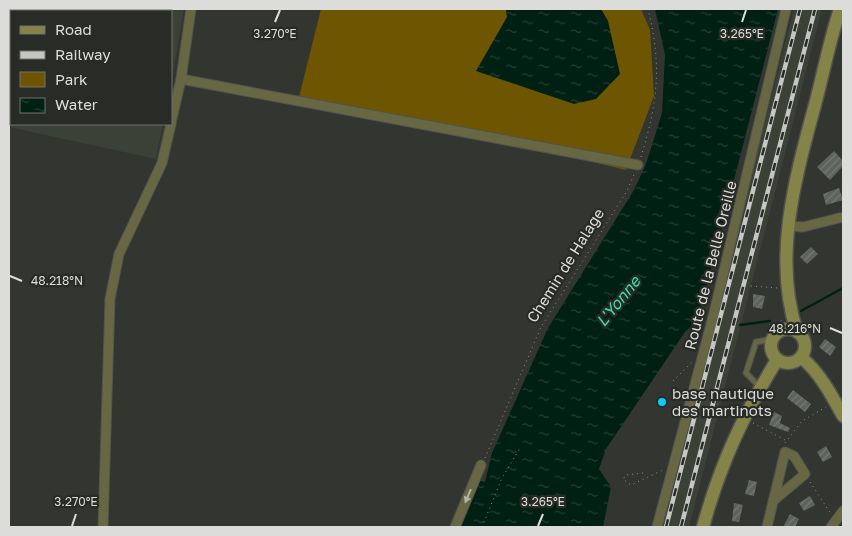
<svg xmlns="http://www.w3.org/2000/svg" width="852" height="536" font-family="'Golos Text',sans-serif">
	<defs>
		<pattern id="water-ripples" width="26" height="14" patternUnits="userSpaceOnUse" patternTransform="scale(1.25)"><rect width="26" height="14" fill="#002014"/><path d="M2 4q2-2 4 0t4 0M15 11q2-2 4 0t4 0" fill="none" stroke="#254036"/></pattern>
		<pattern id="building-hatch" width="6" height="6" patternUnits="userSpaceOnUse" patternTransform="scale(1.25)"><rect width="6" height="6" fill="#5e635e"/><path d="M-1 1l2-2M0 6l6-6M5 7l2-2" fill="none" stroke="#747974"/></pattern>
	</defs>
	<rect width="100%" height="100%" fill="#323530"/>
	<g fill="#3c4137">
		<path d="M9 9H184L171 84V11H11V124H163L156 159 9 127Z"/>
		<path d="M794 9H822L689 527H661Z"/>
	</g>
	<path fill="#6d5501" d="M321 9H506L507 17 608 21 601 9H641L650 30 654 96 626 170 551 152 298 101Z"/>
	<g fill="url(#water-ripples)">
		<path d="M506 9H601L608 21 620 74 596 99 574 104 476 71 507 17Z"/>
		<path d="M655 9H778L698 320 685 332 606 449 599 469 611 487 603 527H461L480 481 485 482 492 453 548 328 634 190 646 164 662 113 665 55Z"/>
	</g>
	<g fill="none" stroke-linecap="round" stroke-linejoin="round">
		<g stroke="#002014" stroke-width="2.5">
			<path d="M801 311 843 288"/>
			<path d="M697 313 705 315"/>
			<path d="M740 325 770 321"/>
		</g>
	</g>
	<g fill="url(#building-hatch)">
		<path d="M834 151 843 161V166L830 180 817 167Z"/>
		<path d="M839 188 843 200 826 205 823 194Z"/>
		<path d="M811 247 818 254 807 264 800 257Z"/>
		<path d="M753 294 765 296 762 309 753 307Z"/>
		<path d="M825 339 836 347 830 356 819 347Z"/>
		<path d="M793 390 811 404 805 412 787 398Z"/>
		<path d="M774 412 782 416 780 423 790 428 788 432 769 425Z"/>
		<path d="M826 446 832 457 823 462 817 452Z"/>
		<path d="M749 480 757 482 754 496 745 494Z"/>
		<path d="M810 496 815 505 804 511 799 503Z"/>
		<path d="M734 503 743 505 739 522 732 521Z"/>
		<path d="M790 514 799 519 795 527H783Z"/>
	</g>
	<g fill="none" stroke-linecap="round" stroke-linejoin="round">
		<defs>
			<path id="lane" d="M760 387 746 373 756 342 772 339"/>
			<g id="street">
				<path d="M181 79 638 165"/>
				<path d="M171 123 181 79 191 9"/>
				<path d="M788 226 803 227 843 217"/>
				<path d="M103 527 110 299 119 254 162 163 171 124"/>
				<path d="M455 527 481 465"/>
				<path d="M657 527 713 317 786 9"/>
				<path d="M767 527 785 452 794 456 805 474 773 501"/>
				<path d="M831 527 843 511"/>
			</g>
			<g id="secondary">
				<circle cx="788" cy="346" r="17"/>
				<path d="M797 332C772 257 796 175 816 101 824 70 830 39 840 9"/>
				<path d="M801 357C820 373 831 394 843 416"/>
				<path d="M703 527C720 465 743 415 777 360"/>
			</g>
		</defs>
		<use href="#lane" stroke="#51534f" stroke-width="7"/>
		<use href="#street" stroke="#51534f" stroke-width="11"/>
		<use href="#secondary" stroke="#51534f" stroke-width="15"/>
		<g stroke="#8e908c" stroke-width="1" stroke-dasharray="1 4" stroke-linecap="butt">
			<path d="M641 157C658 101 662 66 648 9"/>
			<path d="M751 286 778 288"/>
			<path d="M770 332 783 319"/>
			<path d="M673 381 692 362"/>
			<path d="M753 423 785 440"/>
			<path d="M785 443 802 421 826 407"/>
			<path d="M485 458 541 327 627 191 635 172"/>
			<path d="M643 473 626 475 623 479 631 485 663 470"/>
			<path d="M810 482 831 514"/>
			<path d="M482 527 502 478 520 448"/>
		</g>
		<use href="#lane" stroke="#676843" stroke-width="4.5"/>
		<use href="#street" stroke="#676843" stroke-width="9"/>
		<use href="#secondary" stroke="#848448" stroke-width="12"/>
		<defs>
			<g id="rail">
				<path d="M666 527 800 9"/>
				<path d="M681 527 815 9"/>
			</g>
		</defs>
		<use href="#rail" stroke="#c6c7c4" stroke-width="4.5"/>
		<use href="#rail" stroke="#292b26" stroke-width="2.5" stroke-dasharray="8" stroke-linecap="butt"/>
	</g>
	<defs><path id="oneway-solid" d="M-6-.8H1V-3.2L6.5 0L1 3.2V.8H-6Z" transform="scale(1.25)"/></defs>
	<use fill="#b3b4a5" href="#oneway-solid" transform="translate(468 496) rotate(113)"/>
	<path fill="none" stroke="#dcddda" stroke-width="2" d="M275 22 280 10M742 22 746 10M10 276 22 281M830 328 842 333M72 526 76 514M538 526 543 514"/>
	<circle fill="#10cafa" stroke="#292b26" stroke-width="2" cx="662" cy="402" r="5"/>
	<g text-anchor="middle" dominant-baseline="central" stroke-width="4.5" stroke-linejoin="round" paint-order="stroke">
		<g font-size="15" fill="#dcddda" stroke="#292b26">
			<text transform="translate(565 265) rotate(-58)">Chemin de Halage</text>
			<text transform="translate(710 265) rotate(-76)">Route de la Belle Oreille</text>
		</g>
		<g font-size="15" fill="#dcddda" stroke="#292b26" text-anchor="start">
			<text x="672" y="393">base nautique<tspan x="672" dy="17">des martinots</tspan></text>
		</g>
		<g font-size="16" font-style="italic" fill="#3fdfab" stroke="#292b26">
			<text transform="translate(618 301) rotate(-51)">L'Yonne</text>
		</g>
	</g>
	<g font-size="12" text-anchor="middle" fill="#dcddda" stroke="#292b26" stroke-width="4.5" stroke-linejoin="round" paint-order="stroke">
		<text x="275" y="38">3.270°E</text>
		<text x="742" y="38">3.265°E</text>
		<text x="57" y="285">48.218°N</text>
		<text x="795" y="333">48.216°N</text>
		<text x="76" y="506">3.270°E</text>
		<text x="543" y="506">3.265°E</text>
	</g>
	<rect width="852" height="536" fill="none" stroke="#dcddda" stroke-width="20"/>
	<rect x="10" y="10" width="162" height="115" fill="#292b26" stroke="#71726e"/>
	<rect x="20" y="26" width="25" height="8" fill="#848448" stroke="#71726e"/>
	<text x="55" y="35" font-size="15" fill="#dcddda">Road</text>
	<rect x="20" y="51" width="25" height="8" fill="#c6c7c4" stroke="#71726e"/>
	<text x="55" y="60" font-size="15" fill="#dcddda">Railway</text>
	<rect x="20" y="72" width="25" height="15" fill="#6d5501" stroke="#71726e"/>
	<text x="55" y="85" font-size="15" fill="#dcddda">Park</text>
	<rect x="20" y="98" width="25" height="15" fill="url(#water-ripples)" stroke="#71726e"/>
	<text x="55" y="110" font-size="15" fill="#dcddda">Water</text>
</svg>
